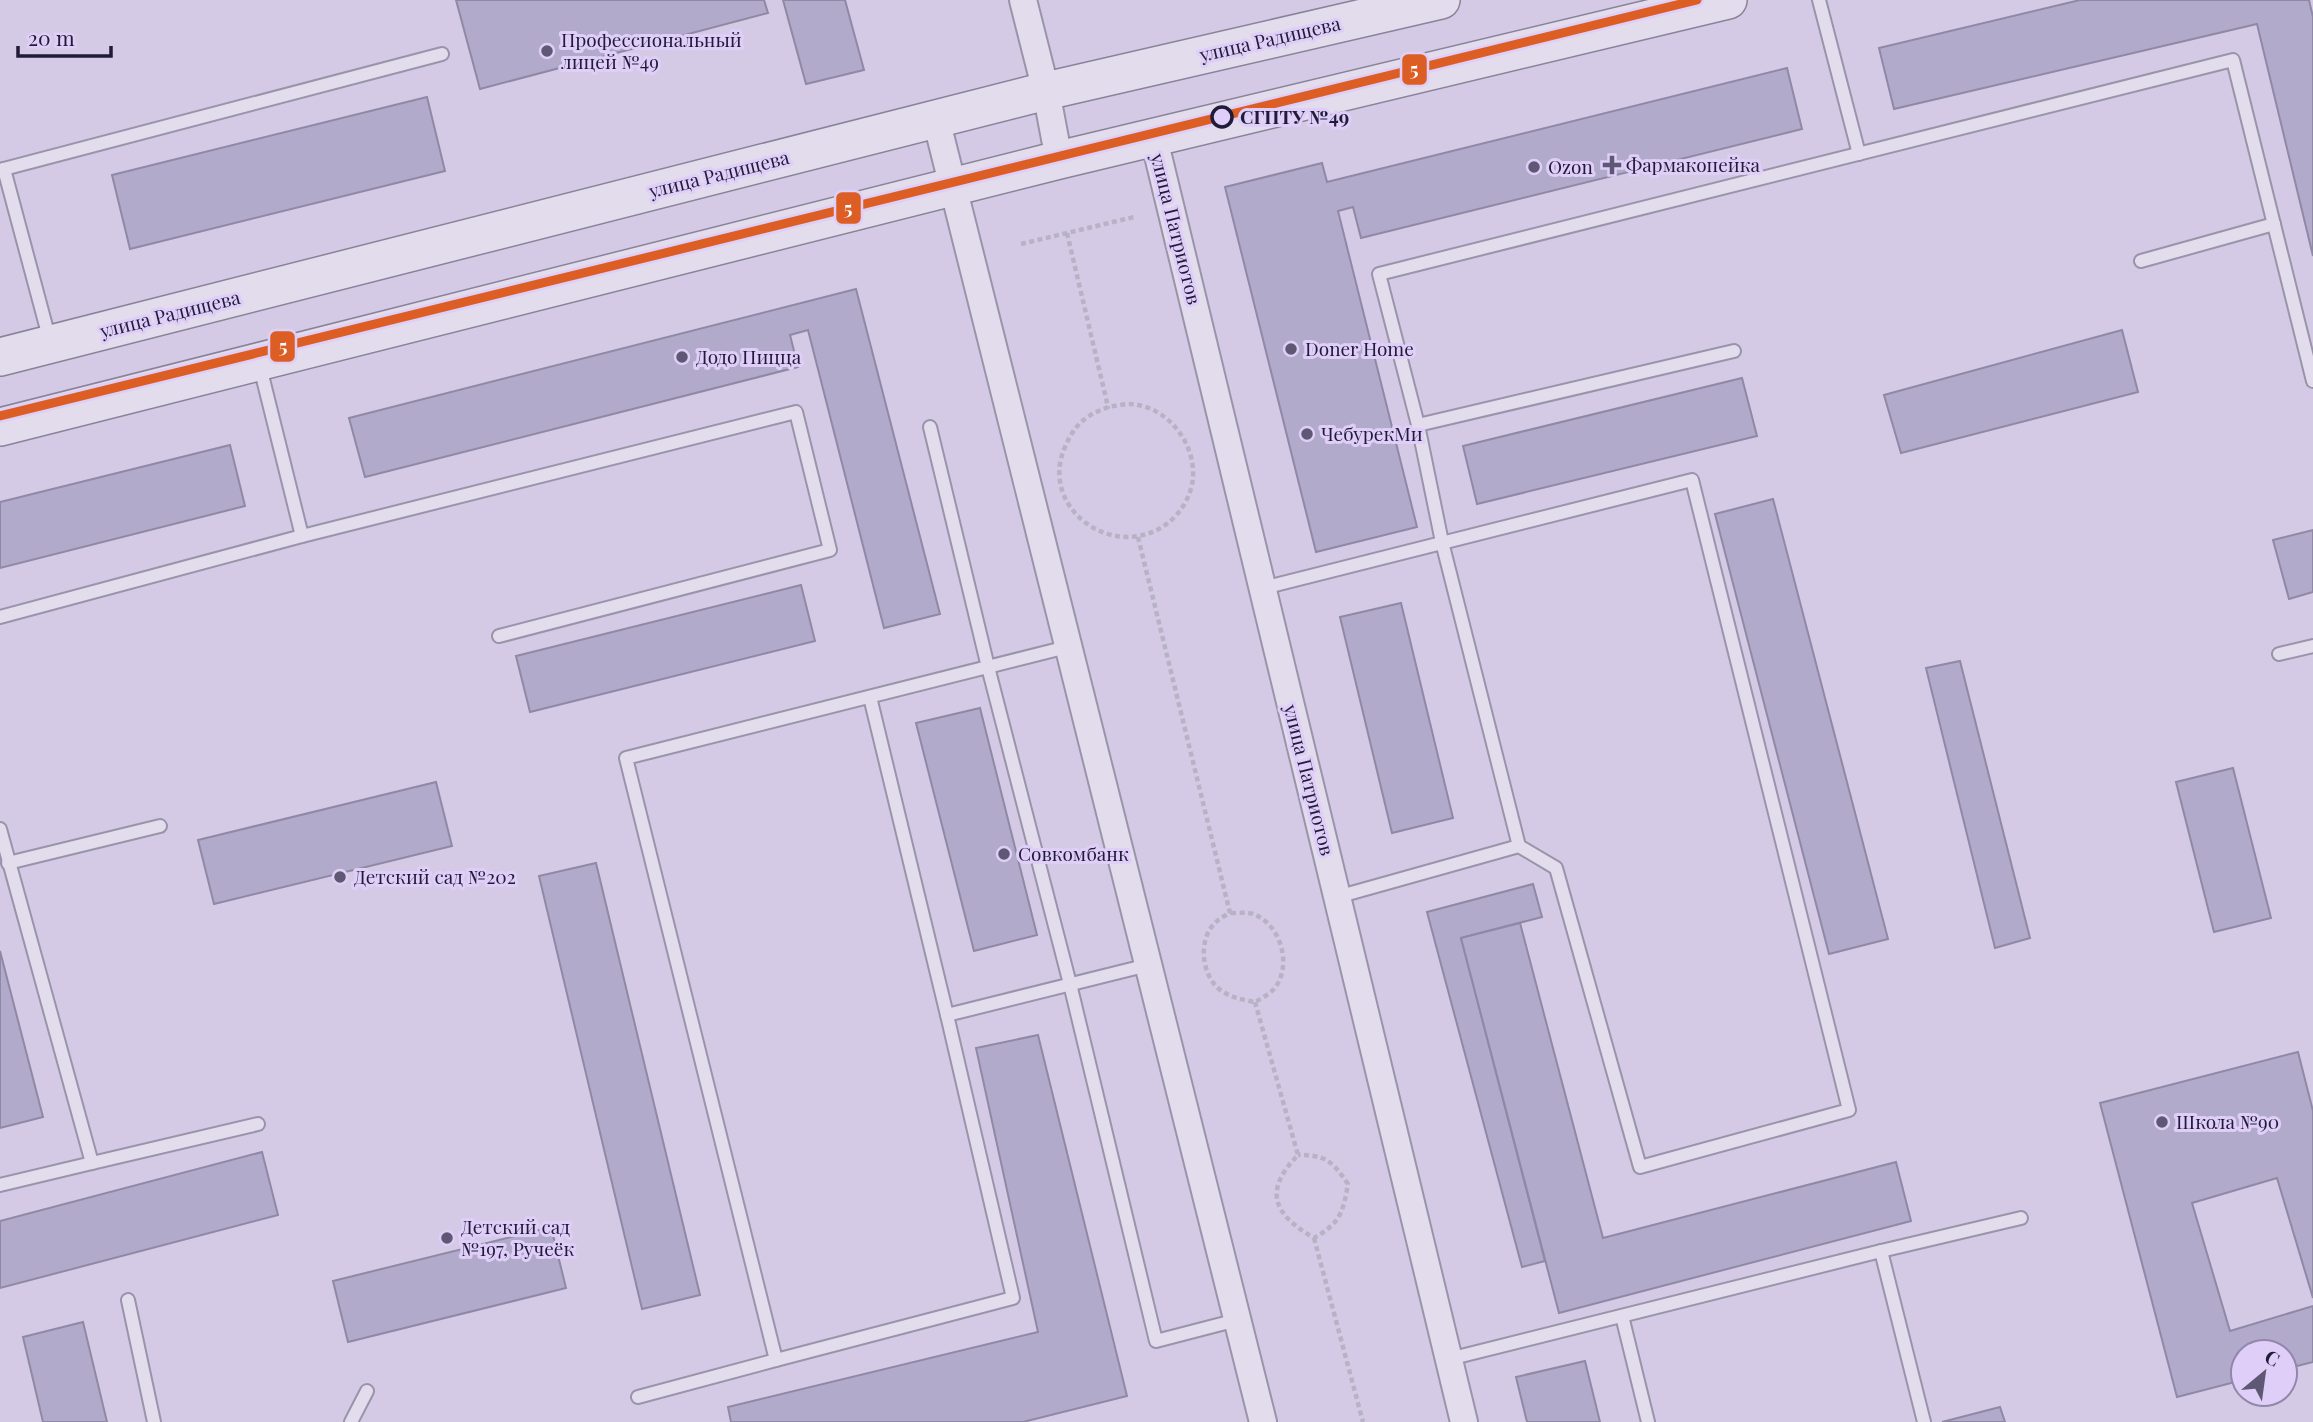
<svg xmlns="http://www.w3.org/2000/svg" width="2313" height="1422" font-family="'Playfair Display',serif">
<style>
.building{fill:#b1aaca;stroke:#8f89a5;stroke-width:2}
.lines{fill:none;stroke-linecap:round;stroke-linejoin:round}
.lane-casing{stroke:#9a94aa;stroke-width:16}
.street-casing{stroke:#9a94aa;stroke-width:30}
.secondary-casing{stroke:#898399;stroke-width:40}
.path{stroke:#b8b2c5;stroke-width:4.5;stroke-dasharray:5 3.5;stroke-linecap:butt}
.lane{stroke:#e2dcec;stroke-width:12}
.street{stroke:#e2dcec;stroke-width:26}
.secondary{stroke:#e2dcec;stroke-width:37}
.tram-1-casing{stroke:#decef8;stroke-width:14}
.tram-1{stroke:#dd5e24;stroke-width:9}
.poi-dot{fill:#5f5875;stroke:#decef8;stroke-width:2.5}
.stop-dot{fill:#decef8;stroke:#201b39;stroke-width:3.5}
.labels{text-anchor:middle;stroke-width:6;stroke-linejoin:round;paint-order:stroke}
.street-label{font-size:19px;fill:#201b39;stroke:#decef8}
.poi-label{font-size:19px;fill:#201b39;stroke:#decef8;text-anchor:start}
.stop-label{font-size:19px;font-weight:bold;fill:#201b39;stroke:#decef8;text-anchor:start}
.line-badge{stroke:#decef8;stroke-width:2.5}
.badge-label{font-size:19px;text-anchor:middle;font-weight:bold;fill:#fff}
</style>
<rect width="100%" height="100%" fill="#d4cae5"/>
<g class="building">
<polygon points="456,0 764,0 768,13 480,89"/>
<polygon points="783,0 845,0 864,70 806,84"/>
<polygon points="2080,0 2309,0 2313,17 2313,256 2257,24 1894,109 1879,48"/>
<polygon points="1787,68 1802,129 1361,238 1353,207 1338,211 1417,527 1316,552 1225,187 1322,163 1327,182"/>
<polygon points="427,97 445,171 130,249 112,175"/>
<polygon points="856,289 940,614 884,628 808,330 790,335 798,367 365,477 349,418"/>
<polygon points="2122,330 2138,392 1901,453 1884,395"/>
<polygon points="1742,378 1757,436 1477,504 1463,446"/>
<polygon points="230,445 245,506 0,568 0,502"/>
<polygon points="1773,499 1888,939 1829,954 1715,514"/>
<polygon points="2313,530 2313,592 2289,599 2273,540"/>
<polygon points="801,585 815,641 530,712 516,656"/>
<polygon points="1401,603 1453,818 1392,833 1340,617"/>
<polygon points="1960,661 2030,938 1995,948 1926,668"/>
<polygon points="980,708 1037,935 974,951 916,723"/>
<polygon points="2233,768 2271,918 2214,932 2176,782"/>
<polygon points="436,782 452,846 214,904 198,840"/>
<polygon points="596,863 700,1295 642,1309 539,876"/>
<polygon points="1533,884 1542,917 1461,938 1545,1261 1522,1267 1427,912"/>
<polygon points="1520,923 1603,1238 1896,1162 1911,1221 1559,1313 1461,938"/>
<polygon points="0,951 43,1117 0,1128"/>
<polygon points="1038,1035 1127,1396 1023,1422 731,1422 728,1407 1038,1332 976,1048"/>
<polygon points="2298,1052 2313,1111 2313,1298 2277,1178 2192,1203 2230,1331 2313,1306 2313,1362 2285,1369 2285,1352 2243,1352 2243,1380 2177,1397 2100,1103"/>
<polygon points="262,1152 278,1215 0,1288 0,1221"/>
<polygon points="551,1227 566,1288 348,1342 333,1281"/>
<polygon points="83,1322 107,1422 43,1422 23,1337"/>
<polygon points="1585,1361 1600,1422 1527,1422 1516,1377"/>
<polygon points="2000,1407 2005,1422 1942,1422"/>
</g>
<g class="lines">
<defs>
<g id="lane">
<polyline points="1819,0 1859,154"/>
<polyline points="4,169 50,341"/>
<polyline points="0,170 442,54"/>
<polyline points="2141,261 2274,224"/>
<polyline points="259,363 302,536"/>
<polyline points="1418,425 1734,351"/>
<polyline points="930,427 988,667 1070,984 1156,1341 1237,1320"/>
<polyline points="1263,588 1692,480 1849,1110 1640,1167 1556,868 1519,846 1442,542 1418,425 1379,274 2233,60 2313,381"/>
<polyline points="0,617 302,536 796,412 830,550 499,636"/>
<polyline points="1067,647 626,758 776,1360 1013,1298 947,1015 1148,965"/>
<polyline points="2279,654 2313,646"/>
<polyline points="870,697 947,1015"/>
<polyline points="0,829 92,1163 0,1185"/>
<polyline points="8,863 160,826"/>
<polyline points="1337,897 1519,846"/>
<polyline points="92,1163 258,1124"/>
<polyline points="1881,1251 2021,1218"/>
<polyline points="128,1300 154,1422"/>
<polyline points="1622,1316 1648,1422"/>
<polyline points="1449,1359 1881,1251 1924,1422"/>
<polyline points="638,1397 776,1360"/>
<polyline points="351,1422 367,1391"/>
</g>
<g id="street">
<polyline points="1023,0 1046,91 1059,160"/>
<polyline points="936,119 1263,1422"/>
<polyline points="1154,139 1464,1422"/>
</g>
<g id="secondary">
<polyline points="0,357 1046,91 1441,0"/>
<polyline points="0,427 1059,160 1728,0"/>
</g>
</defs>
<use href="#lane" class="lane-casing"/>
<use href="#street" class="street-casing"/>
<use href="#secondary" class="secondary-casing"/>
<g class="path">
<path d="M1067 233 1108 407C1102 410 1095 412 1089 416 1078 423 1071 433 1066 445 1036 507 1114 564 1168 523 1181 513 1192 495 1193 477 1195 442 1167 406 1130 404 1123 404 1115 406 1108 407"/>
<polyline points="1021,244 1134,217"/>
<path d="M1138 537 1230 913C1226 915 1220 918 1216 922 1198 938 1201 973 1218 988 1228 997 1243 1000 1255 1002 1261 999 1269 994 1274 989 1293 966 1281 924 1253 914 1246 912 1237 913 1230 913"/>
<path d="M1255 1002 1298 1155C1263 1191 1273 1214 1314 1238 1340 1223 1343 1213 1348 1184 1332 1161 1326 1155 1298 1155"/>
<polyline points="1314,1238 1363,1422"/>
</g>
<use href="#lane" class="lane"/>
<use href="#street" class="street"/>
<use href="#secondary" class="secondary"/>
<defs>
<polyline id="tram-1" points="0,416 1697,0"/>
</defs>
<use href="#tram-1" class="tram-1-casing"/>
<use href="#tram-1" class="tram-1"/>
</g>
<g class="poi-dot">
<circle cx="547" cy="51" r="7"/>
<path d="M1608.5 154.5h7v7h7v7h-7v7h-7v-7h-7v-7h7z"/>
<circle cx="1534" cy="167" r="7"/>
<circle cx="1291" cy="349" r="7"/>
<circle cx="682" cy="357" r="7"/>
<circle cx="1307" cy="434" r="7"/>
<circle cx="1004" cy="854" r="7"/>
<circle cx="340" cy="877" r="7"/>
<circle cx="2162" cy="1122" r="7"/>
<circle cx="447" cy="1238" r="7"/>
</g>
<circle class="stop-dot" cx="1222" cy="117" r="10"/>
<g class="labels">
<g class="street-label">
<text transform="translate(1270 39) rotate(-13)" y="7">улица Радищева</text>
<text transform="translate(719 174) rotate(-14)" y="7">улица Радищева</text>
<text transform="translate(1176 229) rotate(76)" y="7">улица Патриотов</text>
<text transform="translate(170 314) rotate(-14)" y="7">улица Радищева</text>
<text transform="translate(1309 780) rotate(76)" y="7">улица Патриотов</text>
</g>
<g class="poi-label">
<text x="561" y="47">Профессиональный<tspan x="561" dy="22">лицей №49</tspan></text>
<text x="1626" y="172">Фармакопейка</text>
<text x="1548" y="174">Ozon</text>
<text x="1305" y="356">Doner Home</text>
<text x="696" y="364">Додо Пицца</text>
<text x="1321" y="441">ЧебурекМи</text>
<text x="1018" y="861">Совкомбанк</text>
<text x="354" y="884">Детский сад №202</text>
<text x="2176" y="1129">Школа №90</text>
<text x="461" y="1234">Детский сад<tspan x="461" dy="22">№197, Ручеёк</tspan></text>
</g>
<g class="stop-label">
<text x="1240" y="124">СГПТУ №49</text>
</g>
</g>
<g class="line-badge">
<rect x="1401" y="53" width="27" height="33" rx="7" fill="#dd5e24"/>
<rect x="835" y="191" width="27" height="34" rx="7" fill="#dd5e24"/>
<rect x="269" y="330" width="27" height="33" rx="7" fill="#dd5e24"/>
</g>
<g class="badge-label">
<text x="1414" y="76">5</text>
<text x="848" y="215">5</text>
<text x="283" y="353">5</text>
</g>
<g transform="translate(2264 1373) rotate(29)"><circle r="33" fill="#decef8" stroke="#9286ac" stroke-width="2"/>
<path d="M0-5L12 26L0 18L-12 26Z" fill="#5f5875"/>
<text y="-10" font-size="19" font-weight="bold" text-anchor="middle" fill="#201b39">С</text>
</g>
<path d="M18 46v10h93v-10" fill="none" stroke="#201b39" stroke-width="3.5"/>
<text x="28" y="46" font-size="21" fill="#201b39" stroke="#decef8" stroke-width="5" paint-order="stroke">20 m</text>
</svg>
